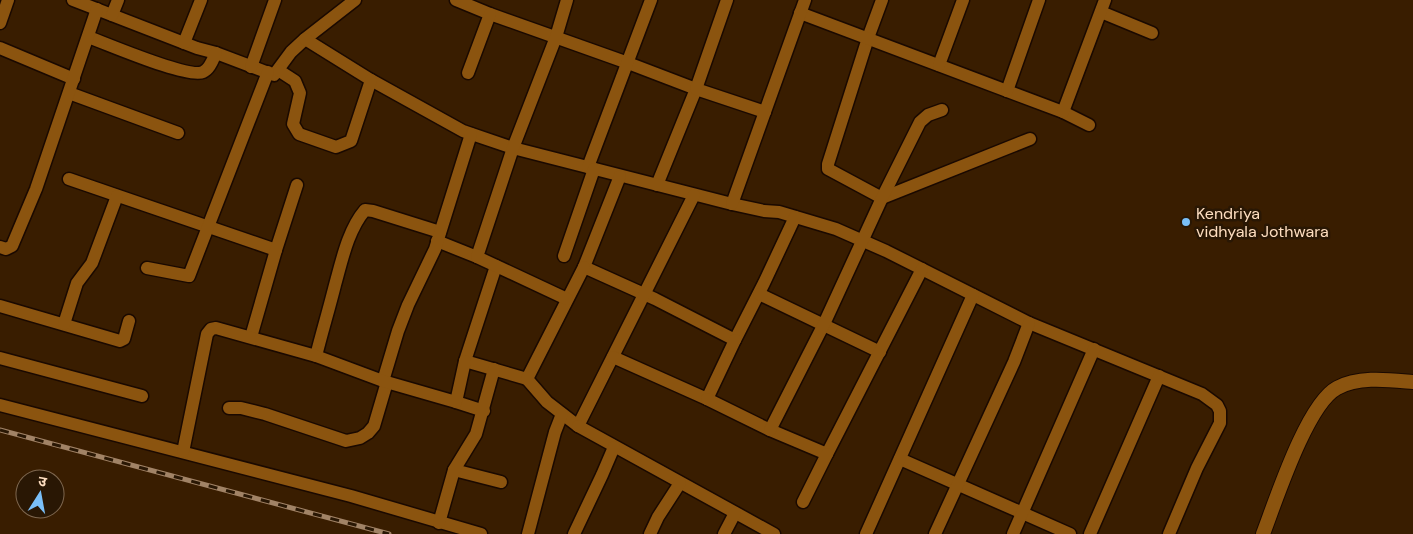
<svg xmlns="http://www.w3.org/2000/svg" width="1413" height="534" font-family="'DM Sans','Noto Sans Devanagari',sans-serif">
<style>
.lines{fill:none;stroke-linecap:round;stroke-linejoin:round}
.minor-casing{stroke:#1a0900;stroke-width:15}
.tertiary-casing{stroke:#1a0900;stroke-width:16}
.minor{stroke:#8b540f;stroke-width:12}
.tertiary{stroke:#8b540f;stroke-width:14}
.rail-casing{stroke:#a18366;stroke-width:5}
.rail{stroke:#291704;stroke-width:3;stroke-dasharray:9;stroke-linecap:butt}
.poi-dot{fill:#7abff8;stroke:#291704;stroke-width:2}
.labels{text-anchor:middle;stroke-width:5;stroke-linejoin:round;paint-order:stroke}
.poi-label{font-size:16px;fill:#fedec0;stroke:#291704;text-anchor:start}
</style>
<rect width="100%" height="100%" fill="#391d00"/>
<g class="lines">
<defs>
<g id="minor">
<polyline points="73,0 197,48 216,53 274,75 291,52 305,39 355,0"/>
<polyline points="456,0 490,14 628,63 696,89 657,185"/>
<polyline points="727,0 696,89 765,112"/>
<polyline points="882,0 868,38 828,164 828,169 882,198 1030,139"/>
<polyline points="1101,12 1152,33"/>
<polyline points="800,13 1063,112 1089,125"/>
<polyline points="112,15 118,0"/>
<polyline points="0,23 8,0"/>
<path d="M88 37C108 44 188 79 203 72 210 69 213 59 216 53"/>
<polyline points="305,39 371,80 463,131 513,148 732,204 764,211 779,212 836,229 886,251 1029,323 1202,394 1217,405 1220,411 1220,423 1197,468 1169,534"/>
<polyline points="184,43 201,0"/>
<polyline points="0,48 74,79"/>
<polyline points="939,65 963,0"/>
<polyline points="251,67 275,0"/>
<polyline points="278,70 295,81 300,93 293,124 299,134 336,147 351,141 371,80"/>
<polyline points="468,73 490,14"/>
<polyline points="1007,91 1039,0"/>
<polyline points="69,93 178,133"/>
<polyline points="1063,112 1105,0"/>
<polyline points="588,167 651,0"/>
<polyline points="620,176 584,267 655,299 735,340 764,283 795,217"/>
<polyline points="69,179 276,250"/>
<polyline points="732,204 805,0"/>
<polyline points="437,241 477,257"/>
<polyline points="0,247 6,249 12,246 36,189 97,9"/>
<polyline points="564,256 594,169"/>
<polyline points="496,266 465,361 527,379"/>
<polyline points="584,267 527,379 547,402 578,426 694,195"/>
<polyline points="147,268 189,276 268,72"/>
<polyline points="759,294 880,352"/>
<polyline points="567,299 477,257 513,148 556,37 567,0"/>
<polyline points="0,306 120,341 124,339 129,321"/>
<polyline points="64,324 77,283 92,263 117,196"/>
<polyline points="251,337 276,250 297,185"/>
<path d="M316 356C322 332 329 309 335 285 342 260 348 230 365 210L373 211 440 232"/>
<polyline points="613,357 707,399 735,340"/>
<polyline points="0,358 142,396"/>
<polyline points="383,381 398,331 408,305 435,249 471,134"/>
<polyline points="707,399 770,430 827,454 922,269"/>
<polyline points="456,402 484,411"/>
<polyline points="0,405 351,496 481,534"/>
<polyline points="229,408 241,408 265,414 346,441 360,438 368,433 374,426 387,382"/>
<polyline points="578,426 774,534"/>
<polyline points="770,430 824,324 882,198 920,122 928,115 942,110"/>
<polyline points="183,452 207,334 211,329 216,328 316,356 383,381 456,402 465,361"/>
<polyline points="900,459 1070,534"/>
<polyline points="454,470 501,482"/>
<polyline points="803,502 827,454"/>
<polyline points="439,523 454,470 476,434 494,369"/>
<polyline points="528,534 555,432 562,414"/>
<polyline points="574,534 602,475 614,447"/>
<polyline points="650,534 658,517 680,483"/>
<polyline points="724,534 735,513"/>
<polyline points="866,534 973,295"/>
<polyline points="935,534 1014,362 1029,323"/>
<polyline points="1013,534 1094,349"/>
<polyline points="1090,534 1159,376"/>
</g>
<path id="tertiary" d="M1263 534C1276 500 1307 404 1337 388 1359 376 1389 380 1413 382"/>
</defs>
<use href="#minor" class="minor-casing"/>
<use href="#tertiary" class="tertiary-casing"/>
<use href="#minor" class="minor"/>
<use href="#tertiary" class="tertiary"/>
<defs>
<polyline id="rail" points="0,430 389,534"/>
</defs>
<use href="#rail" class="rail-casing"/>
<use href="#rail" class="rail"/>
</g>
<circle class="poi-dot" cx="1186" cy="222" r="5"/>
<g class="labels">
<g class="poi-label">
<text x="1196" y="219">Kendriya<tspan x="1196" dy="18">vidhyala Jothwara</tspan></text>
</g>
</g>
<g transform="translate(40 494) rotate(11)"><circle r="24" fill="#291704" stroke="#7e674f"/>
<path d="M0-4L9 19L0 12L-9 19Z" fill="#7abff8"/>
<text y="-8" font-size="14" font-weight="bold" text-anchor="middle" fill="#fedec0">उ</text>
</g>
</svg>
